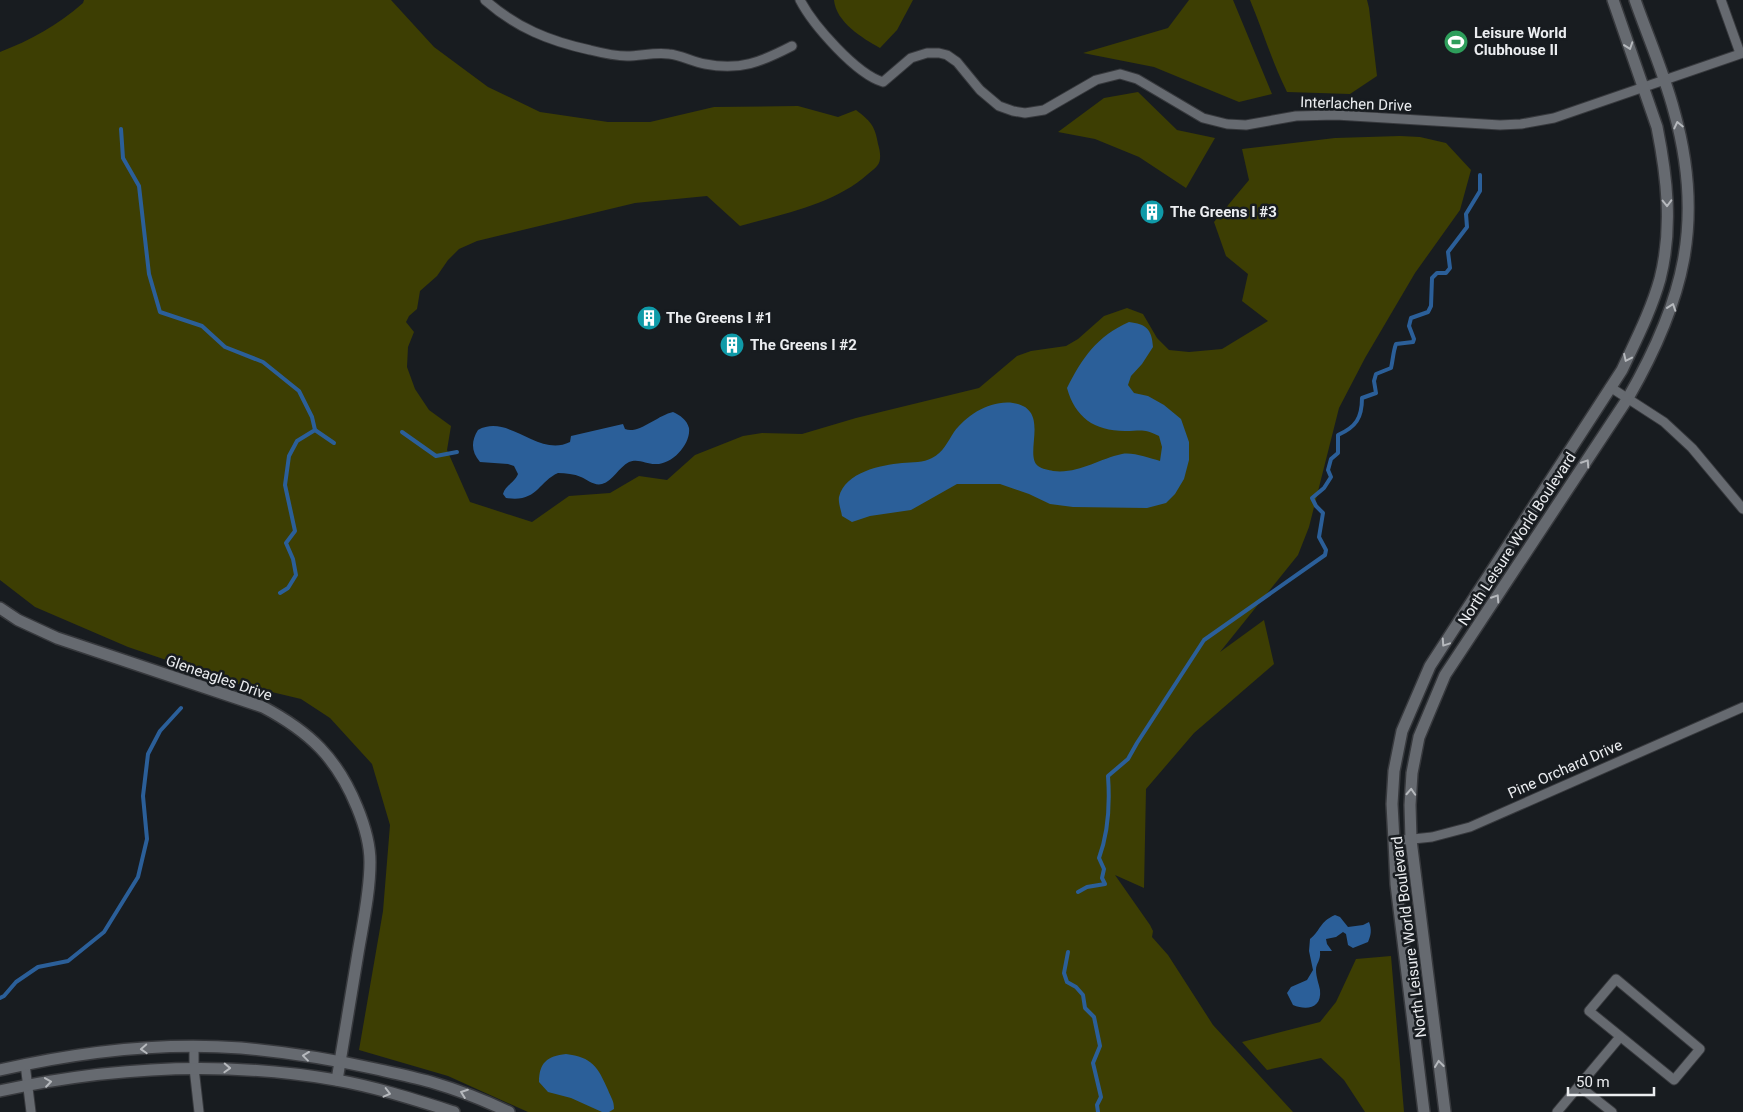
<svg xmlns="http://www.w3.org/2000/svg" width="1743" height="1112" font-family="Roboto,sans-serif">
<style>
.green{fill:#3d3e03}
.water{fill:#2b5f99}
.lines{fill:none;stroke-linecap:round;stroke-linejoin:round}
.stream{stroke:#2b5f99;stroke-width:4}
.minor-casing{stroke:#37393d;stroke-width:11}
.tertiary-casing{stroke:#37393d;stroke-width:14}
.minor{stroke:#666a70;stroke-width:9}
.tertiary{stroke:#666a70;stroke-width:11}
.oneway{stroke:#b6b9bd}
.labels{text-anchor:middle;stroke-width:5;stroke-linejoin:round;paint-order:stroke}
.poi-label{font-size:15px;font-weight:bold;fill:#ebedf0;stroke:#181c20;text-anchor:start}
.street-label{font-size:15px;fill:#ebedf0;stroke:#181c20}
</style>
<rect width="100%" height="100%" fill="#181c20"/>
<g class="green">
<path d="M84 0H391L434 47 488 87 540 112 608 122H650L714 107 798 106 838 117 856 110C870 121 875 125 878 144 880 150 882 161 877 166 875 169 871 171 868 174 835 204 783 214 740 226L707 196 635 203 477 241 459 249 448 260 437 276 420 291 417 309 409 316 406 322 414 332 408 347 407 367 415 389 429 410 451 426 447 450 470 502 532 522 569 496 610 493 639 476 667 480 695 455 743 436 762 433 802 434 856 418 979 388 1017 356 1031 351 1066 346 1078 339 1104 316 1127 308 1143 314 1157 338 1169 350 1189 352 1222 349 1268 321 1242 301 1248 274 1226 256 1214 222 1249 180 1242 149 1335 138 1400 136 1420 137 1446 143 1471 170 1460 210 1415 273 1365 358 1339 408 1309 527 1298 555 1220 652 1264 620 1274 664 1194 733 1146 789 1144 888 1115 875 1150 925 1153 931 1152 937 1168 955 1213 1025 1293 1112H528L448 1076 359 1050 383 911 390 825 372 764 330 718 301 699 234 683 128 647 35 607 0 580V52C31 40 58 25 83 3Z"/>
<path d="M834 0H913L897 30 880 48C862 38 836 22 834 0Z"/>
<polygon points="1189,0 1233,0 1272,94 1239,102 1154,67 1083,53 1168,28"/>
<path d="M1250 0H1367L1369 8 1377 76 1350 94 1287 92C1272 62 1263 31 1250 0Z"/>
<polygon points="1138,92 1177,130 1215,138 1186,188 1139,157 1095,139 1058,132 1104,98"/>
<polygon points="1391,956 1404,1112 1365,1112 1344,1080 1321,1058 1267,1070 1242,1042 1320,1022 1336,1002 1356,959"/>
</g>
<g class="water">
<path d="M1129 322C1146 324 1152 329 1153 347L1142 364 1131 376 1128 385 1134 393 1148 396 1164 405 1181 419 1189 442V460L1184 479 1175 494 1166 503 1147 508 1073 507 1050 504 1029 494 1000 484H957L911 510 870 516 852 522 842 516C841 510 838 502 839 497 845 472 881 465 902 463 913 462 923 463 932 458 943 453 948 441 954 432 967 415 990 400 1013 403 1052 409 1023 454 1038 466 1042 469 1049 470 1053 471 1079 474 1098 459 1122 454 1133 452 1149 458 1160 461L1162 447 1159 436C1143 428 1141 431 1125 431 1094 431 1075 417 1067 388 1082 358 1097 336 1129 322Z"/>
<path d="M673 412C680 415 687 420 689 428 691 444 672 465 655 464 646 464 638 458 629 462 619 467 613 481 602 484 594 486 588 480 581 477 574 474 566 473 558 473 538 482 537 503 506 498L503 494C505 486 515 482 518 474L514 466 508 464 480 462C471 452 471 441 478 430 509 413 538 458 570 442L571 436 623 424 625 429C638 435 658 415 673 412Z"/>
<path d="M1335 915 1340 917 1348 927 1363 925 1369 922C1372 930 1371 935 1368 942L1353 948 1348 945 1346 934 1343 932 1336 937 1326 939 1327 944 1332 951H1320C1321 961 1316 963 1316 970 1316 977 1319 984 1320 990 1322 1008 1307 1011 1293 1005L1287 993 1291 987 1307 980 1313 970 1309 951 1310 939C1322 929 1319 922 1335 915Z"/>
<path d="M566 1054C592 1057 598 1067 608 1090 611 1098 614 1100 614 1109L609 1112H602L571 1098 548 1092 539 1082C539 1063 547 1056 566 1054Z"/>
</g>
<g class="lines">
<g class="stream">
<polyline points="121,129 123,158 139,186 149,274 160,312 202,326 225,347 263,362 299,391 312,417 315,430 297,441 289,456 285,485 295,531 286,543 293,559 296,575 288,588 280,593"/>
<polyline points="315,430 334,443"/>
<polyline points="402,432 436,456 457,452"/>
<path d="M1078 892 1087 887 1105 884 1102 878 1104 869 1099 858C1109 831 1110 804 1108 776L1128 759 1137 743 1204 640 1325 555 1326 550 1319 537 1323 513 1316 506 1312 498 1324 488 1331 477 1328 470 1331 459 1338 453V435C1356 427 1362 418 1362 398L1376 393 1374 381 1376 374 1391 368C1393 360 1393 352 1396 344L1413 342 1414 339 1409 326 1411 318 1428 312 1431 306 1432 278 1437 273H1446L1450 268 1448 252 1467 227 1466 214 1480 191V175"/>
<polyline points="1068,952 1064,973 1067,982 1076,987 1083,995 1085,1008 1094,1017 1100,1046 1093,1063 1101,1097 1097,1105 1098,1112"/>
<polyline points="0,998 4,996 16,982 38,967 68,961 104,932 138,877 147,839 143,796 148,754 160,731 181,708"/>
</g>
<defs>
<g id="minor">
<path d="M485 0C517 28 549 41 590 50 602 53 614 56 627 56 641 56 654 52 669 54 681 55 693 62 705 64 740 71 761 62 792 46"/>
<path d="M800 0C813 25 856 74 883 82L911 58 927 53H939L947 55 957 62 980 90 999 106 1013 111 1025 113 1044 110 1096 80 1120 74 1137 79 1203 118 1227 124 1246 125 1296 116 1336 115 1500 125 1521 124 1554 118 1743 53"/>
<polyline points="1721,0 1740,53"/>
<polyline points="1610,387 1664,422 1692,448 1743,509"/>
<polyline points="1394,841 1432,837 1470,827 1743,707"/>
<polygon points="1616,979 1700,1049 1674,1080 1589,1011"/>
<polyline points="194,1047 194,1068 199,1112"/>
<polyline points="25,1064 31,1112"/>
<polyline points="1579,1086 1612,1112"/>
<polyline points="1557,1112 1620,1037"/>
</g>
<g id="tertiary">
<path d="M0 608 18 620 57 638 263 707C310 732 337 758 357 807 364 824 370 843 370 862 370 892 363 923 358 953 351 995 344 1038 337 1080"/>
<path d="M0 1070C78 1052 161 1042 241 1048 286 1052 331 1059 376 1069 394 1073 413 1077 431 1082 458 1090 484 1100 509 1112"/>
<path d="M0 1091C110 1067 225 1061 336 1080 376 1087 416 1100 454 1112"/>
<path d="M1424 1112 1396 884 1394 841 1392 804 1394 771 1402 731 1430 666 1622 370C1636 340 1651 311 1660 279 1673 228 1667 177 1657 127L1613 0"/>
<path d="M1445 1112 1411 840 1410 805 1412 773 1419 737 1445 675 1628 398C1684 301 1705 221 1674 111 1664 73 1648 37 1635 0"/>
</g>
</defs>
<use href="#minor" class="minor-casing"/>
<use href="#tertiary" class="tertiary-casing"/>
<use href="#minor" class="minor"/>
<use href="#tertiary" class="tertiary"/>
</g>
<defs><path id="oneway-chevron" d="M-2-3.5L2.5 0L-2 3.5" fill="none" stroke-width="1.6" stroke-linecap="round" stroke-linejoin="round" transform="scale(1.25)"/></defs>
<g class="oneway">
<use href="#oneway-chevron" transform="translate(1629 46) rotate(71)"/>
<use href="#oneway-chevron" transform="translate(1678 125) rotate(-103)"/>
<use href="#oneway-chevron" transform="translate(1667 203) rotate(89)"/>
<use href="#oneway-chevron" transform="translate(1672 307) rotate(-71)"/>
<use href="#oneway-chevron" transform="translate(1627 358) rotate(115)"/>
<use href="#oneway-chevron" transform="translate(1586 463) rotate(-57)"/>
<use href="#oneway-chevron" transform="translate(1496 598) rotate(-57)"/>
<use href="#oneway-chevron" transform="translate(1445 643) rotate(124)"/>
<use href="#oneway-chevron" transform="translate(1411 792) rotate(-87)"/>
<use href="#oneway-chevron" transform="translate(144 1049) rotate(177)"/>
<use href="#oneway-chevron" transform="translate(306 1056) rotate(-173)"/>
<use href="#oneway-chevron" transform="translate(1439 1064) rotate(-97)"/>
<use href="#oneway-chevron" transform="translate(227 1068) rotate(2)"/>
<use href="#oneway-chevron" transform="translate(48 1082) rotate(-8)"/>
<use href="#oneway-chevron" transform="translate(387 1093) rotate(14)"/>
<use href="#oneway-chevron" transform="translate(464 1093) rotate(-160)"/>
</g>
<defs>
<symbol id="stadium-disc" viewBox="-11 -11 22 22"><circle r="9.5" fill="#2e9e5b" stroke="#181c20"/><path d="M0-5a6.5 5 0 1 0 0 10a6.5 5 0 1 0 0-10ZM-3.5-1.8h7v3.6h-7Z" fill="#fff"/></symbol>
<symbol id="building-disc" viewBox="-11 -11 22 22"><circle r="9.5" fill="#0f9aa8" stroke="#181c20"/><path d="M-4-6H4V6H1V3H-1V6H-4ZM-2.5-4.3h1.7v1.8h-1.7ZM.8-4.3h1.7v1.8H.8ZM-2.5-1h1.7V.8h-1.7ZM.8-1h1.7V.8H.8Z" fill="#fff"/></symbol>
</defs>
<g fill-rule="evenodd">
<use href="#stadium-disc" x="1442" y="28" width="28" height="28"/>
<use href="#building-disc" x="1138" y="198" width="28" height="28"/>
<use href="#building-disc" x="635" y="304" width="28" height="28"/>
<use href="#building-disc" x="718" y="331" width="28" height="28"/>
</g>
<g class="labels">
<g class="poi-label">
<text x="1474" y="38">Leisure World<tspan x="1474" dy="17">Clubhouse II</tspan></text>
<text x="1170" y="217">The Greens I #3</text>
<text x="666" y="323">The Greens I #1</text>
<text x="750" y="350">The Greens I #2</text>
</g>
<g class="street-label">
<text transform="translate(1356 104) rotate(2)" y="5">Interlachen Drive</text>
<text transform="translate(1517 539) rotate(-57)" y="5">North Leisure World Boulevard</text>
<text transform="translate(219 678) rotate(19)" y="5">Gleneagles Drive</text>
<text transform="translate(1565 769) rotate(-24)" y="5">Pine Orchard Drive</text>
<text transform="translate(1409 937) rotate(-97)" y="5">North Leisure World Boulevard</text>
</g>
</g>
<path d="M1568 1087v8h86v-8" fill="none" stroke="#ebedf0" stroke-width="2.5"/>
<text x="1576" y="1087" font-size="15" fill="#ebedf0" stroke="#181c20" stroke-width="4" paint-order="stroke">50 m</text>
</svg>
